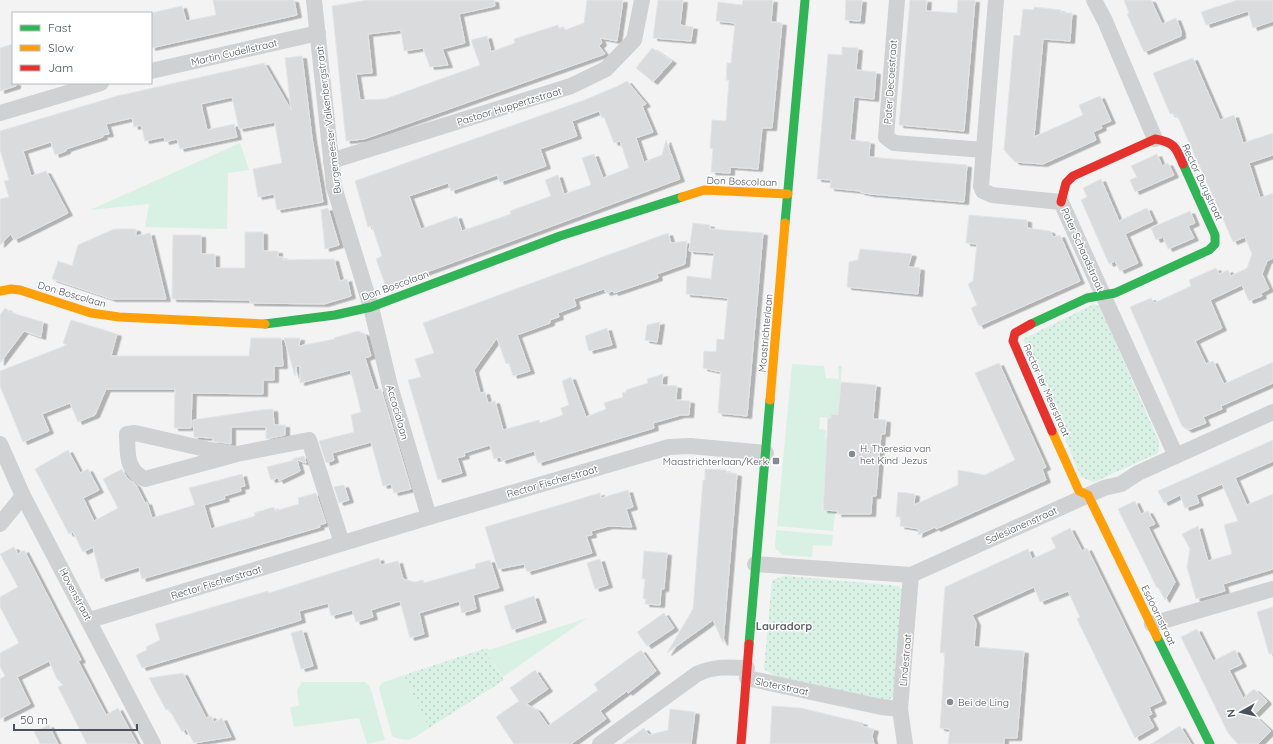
<svg xmlns="http://www.w3.org/2000/svg" width="1273" height="744" font-family="Quicksand,sans-serif">
<style>
.grass{fill:#d9f0e5}
.park{fill:url(#park-dots)}
.building{fill:#dadbdd;stroke:#e4e5e6;fill-rule:evenodd;filter:url(#shadow)}
.lines{fill:none;stroke-linecap:round;stroke-linejoin:round}
.street{stroke:#cfd1d3;stroke-width:16}
.fast{stroke:#30b455;stroke-width:9}
.slow{stroke:#ff9f0a;stroke-width:9}
.jam{stroke:#e5322d;stroke-width:9}
.poi-dot{fill:#858a92;stroke:#fff;stroke-width:1.5}
.labels{text-anchor:middle;stroke-width:3;stroke-linejoin:round;paint-order:stroke}
.street-label{font-size:10px;fill:#4a525e;stroke:#fff}
.poi-label{font-size:10px;fill:#4a525e;stroke:#fff;text-anchor:start}
.neighbourhood-label{font-size:11px;font-weight:bold;fill:#5e6166;stroke:#fff}
</style>
<defs>
<pattern id="park-dots" width="8" height="8" patternUnits="userSpaceOnUse"><rect width="8" height="8" fill="#d9f0e5"/><path d="M2 2h.1M6 6h.1" fill="none" stroke="#bcd0c7" stroke-width="1.8" stroke-linecap="round"/></pattern>
<filter id="shadow"><feDropShadow dx="4.5" dy="2.5" stdDeviation="0" flood-color="#0004"/></filter>
</defs>
<rect width="100%" height="100%" fill="#f3f3f3"/>
<g class="grass">
<polygon points="240,143 249,170 228,173 227,229 145,227 149,204 90,210"/>
<polygon points="792,364 824,366 826,378 839,379 838,366 842,366 838,415 831,414 830,418 820,417 819,429 826,430 825,439 828,440 822,510 837,511 835,513 833,531 777,526"/>
<polygon points="776,530 833,535 832,546 813,545 812,557 783,555 775,548"/>
<polygon points="587,618 503,677 484,649 487,648 489,650"/>
<path d="M404 675 429 728C414 738 409 744 392 736L379 688 382 683Z"/>
<polygon points="302,682 365,682 370,687 385,740 367,744 359,718 294,727 290,707 299,706 297,690"/>
</g>
<g class="park">
<polygon points="1094,304 1100,307 1159,442 1158,453 1094,482 1081,477 1023,339"/>
<path d="M785 576 891 585C896 586 900 586 903 591L895 694 888 701 777 677 764 669 772 580Z"/>
<polygon points="484,649 504,680 429,728 404,675"/>
</g>
<g class="building">
<polygon points="213,0 294,0 297,15 151,48 151,13 182,6 186,21 216,15"/>
<polygon points="368,0 494,0 495,6 459,14 465,43 442,49 448,65 430,67 423,48 404,51 401,30 368,34 372,73 356,74 360,100 385,99 480,65 471,40 487,36 491,52 515,43 514,39 558,25 559,29 564,27 565,30 584,23 587,0 623,0 617,41 600,38 602,43 599,46 605,54 364,139 346,141 332,6"/>
<polygon points="658,0 683,0 680,25 693,27 691,41 653,38"/>
<polygon points="743,0 773,0 771,22 782,23 772,128 762,128 758,169 730,167 730,173 711,172 713,149 710,148 712,120 726,121 729,80 726,80 727,63 731,63 735,23 716,21 718,2 742,5"/>
<polygon points="846,0 862,0 860,21 845,20"/>
<polygon points="910,0 927,0 926,11 957,13 958,0 975,0 964,131 899,125"/>
<polygon points="1124,0 1151,0 1162,24 1176,18 1181,31 1181,36 1144,52 1127,14 1129,13"/>
<polygon points="1238,0 1273,0 1273,21 1253,28 1248,11 1206,25 1201,12"/>
<polygon points="1034,7 1061,10 1061,13 1072,13 1070,41 1043,39 1034,137 1083,115 1079,105 1100,96 1111,121 1101,125 1102,128 1093,132 1096,140 1043,164 1015,162 1004,150 1014,35 1020,36 1023,9 1034,10"/>
<polygon points="13,44 13,83 16,83 16,86 0,91 0,48"/>
<polygon points="842,47 858,48 856,70 876,72 874,99 854,97 850,140 870,142 869,157 967,165 964,202 870,194 860,192 860,191 830,188 831,180 817,179 828,54 842,55"/>
<polygon points="652,48 672,61 653,82 636,68"/>
<polygon points="302,56 312,138 323,202 277,210 274,194 258,197 253,169 282,163 275,125 275,122 239,129 232,97 201,104 207,130 234,124 237,137 180,149 177,139 165,142 164,137 145,141 141,125 134,127 132,118 106,124 109,134 102,135 103,137 66,149 66,151 55,155 51,142 23,151 31,176 46,171 68,213 14,240 11,234 0,245 0,199 9,197 4,181 9,180 0,150 0,131 117,96 264,63 291,110 285,58"/>
<polygon points="1193,58 1220,120 1234,115 1243,143 1273,133 1273,155 1249,163 1260,198 1273,193 1273,258 1267,261 1262,274 1269,289 1261,293 1262,296 1249,301 1242,285 1210,300 1222,328 1195,341 1206,364 1213,361 1224,384 1273,362 1273,383 1221,406 1222,409 1203,417 1206,423 1188,430 1182,426 1130,307 1151,298 1154,303 1191,286 1189,280 1216,268 1219,274 1228,270 1231,276 1247,268 1252,254 1245,237 1233,242 1177,115 1174,116 1173,113 1170,114 1153,73"/>
<path d="M627 81 646 104 642 106 653 132 636 138 644 162 662 155 666 140 680 179 386 287 376 259 382 256 372 226 368 227 355 181 582 101 618 86ZM599 111 602 118 604 117 614 143 620 141 629 168 603 178 594 154 582 158 591 185 564 194 558 175 545 180 551 196 510 211 511 214 462 231 457 216 421 229 409 196 448 183 451 191 497 175 500 182 546 166 540 149 577 136 572 121Z"/>
<polygon points="1157,154 1162,166 1168,163 1174,175 1135,192 1130,180 1137,177 1131,166"/>
<polygon points="1101,179 1119,221 1147,208 1153,221 1125,234 1138,263 1120,271 1115,261 1109,264 1081,200 1087,197 1083,188"/>
<polygon points="328,208 339,245 325,249 321,210"/>
<polygon points="1190,211 1195,223 1188,226 1194,238 1168,249 1163,237 1156,240 1151,228"/>
<polygon points="969,215 1027,220 1027,228 1050,231 1053,237 1060,235 1080,281 979,326 971,308 977,305 968,284 973,281 977,244 966,243"/>
<polygon points="693,223 710,225 710,229 763,233 747,416 718,413 721,372 703,368 704,351 716,352 717,339 724,340 728,298 686,294 687,276 711,279 714,253 689,251"/>
<polygon points="114,229 136,229 136,236 150,233 166,299 112,299 52,279 58,261 72,266 78,245"/>
<polygon points="245,232 263,232 263,251 278,251 278,257 283,257 283,260 334,259 340,281 347,279 351,296 324,304 250,303 250,300 172,299 173,235 201,235 201,254 215,254 215,268 245,268"/>
<polygon points="668,233 671,243 687,241 685,264 657,274 658,278 614,293 613,291 606,293 604,289 574,299 576,306 558,313 559,317 550,320 550,323 517,335 530,371 513,376 509,363 506,364 497,338 474,370 480,393 485,392 488,403 495,401 503,430 539,420 540,423 563,415 561,408 569,405 562,381 571,377 586,417 606,409 604,403 623,397 622,393 626,392 626,390 648,383 647,379 663,374 662,385 677,386 676,400 690,401 689,415 681,415 653,423 654,428 538,463 534,451 502,461 500,457 494,459 490,445 464,453 465,456 457,458 462,473 438,480 408,380 421,377 415,359 434,353 423,323"/>
<polygon points="860,249 912,254 908,267 920,268 918,294 847,287 849,262 858,260"/>
<polygon points="5,308 12,313 43,322 41,337 24,331 0,363 0,315"/>
<polygon points="71,320 117,334 111,356 249,356 251,338 281,338 283,366 274,366 274,380 263,380 263,394 192,393 191,428 174,428 175,389 106,389 95,415 78,422 70,403 42,414 49,431 23,442 0,386 0,371 67,345 63,343"/>
<polygon points="660,322 657,342 645,340 647,325"/>
<polygon points="607,328 612,345 589,351 585,336"/>
<polygon points="358,331 365,334 371,356 365,358 375,390 381,389 411,489 394,493 391,484 383,486 371,442 332,453 334,460 326,463 319,441 354,432 351,415 361,412 353,379 350,370 300,383 300,366 296,366 295,376 284,338 300,338 299,346 335,339 334,338"/>
<polygon points="999,363 1046,467 1042,469 1046,480 943,526 936,529 935,527 918,535 919,529 900,526 901,517 896,517 898,492 915,494 914,505 958,485 958,470 985,475 1015,460 975,373"/>
<polygon points="841,382 876,385 873,419 886,420 885,434 881,434 876,496 872,496 871,514 837,514 838,511 823,510 828,418 831,418 831,414 838,415"/>
<polygon points="273,409 274,425 285,425 285,435 266,439 266,427 231,427 231,444 213,441 213,438 194,437 193,420 260,410"/>
<polygon points="1273,440 1273,461 1235,478 1247,505 1273,494 1273,569 1223,584 1225,591 1196,599 1187,567 1190,549 1182,534 1198,526 1208,561 1232,554 1224,525 1238,521 1222,484 1196,495 1199,503 1185,508 1180,495 1164,503 1158,491"/>
<polygon points="68,450 80,473 88,469 99,490 83,498 94,521 118,508 103,479 122,469 127,478 136,485 145,503 147,502 152,518 195,505 189,488 242,474 245,486 240,487 241,491 224,496 225,499 204,505 211,529 255,516 254,513 274,507 275,511 299,504 298,498 316,493 326,523 319,525 320,527 142,579 139,567 101,579 93,547 83,552 73,532 69,534 35,469"/>
<polygon points="304,456 306,463 297,460 300,471 279,481 278,478 271,480 267,467 295,460 292,459"/>
<polygon points="705,469 726,470 726,472 737,474 723,643 713,620 667,653 693,609 703,480 705,480"/>
<polygon points="344,485 349,500 339,503 334,487"/>
<polygon points="628,490 633,507 626,509 632,527 609,526 591,531 592,535 586,536 592,553 527,572 524,564 498,569 485,527 600,493 601,498"/>
<polygon points="1135,501 1141,514 1148,511 1155,524 1148,527 1175,582 1165,600 1158,587 1157,588 1118,509"/>
<polygon points="1070,528 1082,551 1087,548 1162,701 1149,707 1152,714 1148,716 1154,727 1135,738 1077,619 1080,617 1068,591 1040,602 1034,587 972,615 976,623 974,647 1024,651 1017,738 1004,738 1004,744 948,744 950,729 940,728 945,653 940,653 945,587 1028,549 1032,559 1056,548 1051,538"/>
<polygon points="14,547 18,554 24,550 81,660 78,661 106,715 118,708 137,744 87,744 58,687 63,685 57,679 49,661 17,677 30,704 0,719 0,679 5,676 0,666 0,653 19,643 0,607 0,597 18,587 0,554"/>
<polygon points="644,551 667,553 664,589 661,589 660,605 645,604 646,599 643,599 645,579 642,579"/>
<polygon points="379,558 381,565 398,561 403,579 415,582 423,580 424,583 476,568 475,564 490,560 499,588 473,595 476,609 462,613 459,601 419,613 424,634 410,638 400,601 371,610 373,617 356,622 352,610 331,616 328,603 299,611 301,620 142,668 136,655 147,650 146,647 160,640 155,624 268,591 269,593"/>
<polygon points="600,559 608,585 595,589 587,563"/>
<polygon points="534,596 542,620 512,630 504,606"/>
<polygon points="1273,607 1273,653 1269,654 1257,612"/>
<polygon points="664,613 674,628 647,646 637,632"/>
<polygon points="1197,629 1213,661 1235,650 1242,664 1229,670 1243,698 1254,689 1266,700 1267,702 1254,715 1271,731 1258,744 1238,744 1228,733 1181,637"/>
<polygon points="302,630 313,666 301,669 291,633"/>
<polygon points="641,650 656,671 628,693 627,691 600,711 606,719 571,744 514,744 496,717 519,701 510,688 535,670 548,689 526,704 537,710 548,726 598,690 594,684"/>
<polygon points="183,673 206,718 211,716 214,722 222,718 231,737 194,743 186,729 182,732 169,709 166,710 149,678"/>
<polygon points="772,706 801,708 863,723 862,726 874,729 872,736 874,744 770,744"/>
<polygon points="670,709 695,712 691,744 622,744 644,728 649,735 668,730"/>
<polygon points="49,725 53,734 58,744 40,744 38,739 34,732"/>
<polygon points="1180,726 1191,744 1151,744"/>
</g>
<g class="lines">
<g class="street">
<polyline points="314,0 334,187 371,307 390,386 429,517"/>
<polyline points="897,0 886,137 894,143 984,150"/>
<polyline points="996,0 981,186 983,191 992,195 1061,202 1176,456"/>
<polyline points="1094,0 1105,21 1155,139"/>
<polyline points="151,71 318,33"/>
<polyline points="0,113 101,83"/>
<polyline points="331,161 571,86 606,69 634,40 642,0"/>
<polyline points="0,444 23,496 153,744"/>
<path d="M237 454 145 479C125 470 128 453 127 434L135 433 210 450 237 454 309 440 342 543"/>
<polyline points="0,524 23,496"/>
<polyline points="755,564 911,575 1104,488 1121,484 1138,473 1273,412"/>
<polyline points="90,620 429,517 669,447 690,446 766,453"/>
<polyline points="1152,624 1273,589"/>
<polyline points="747,678 881,707 900,709"/>
<path d="M600 744 697 674C713 666 730 667 747 668"/>
<polyline points="905,744 900,709 911,575"/>
</g>
<g class="fast">
<polyline points="785,223 805,0"/>
<polyline points="265,324 335,315 371,307 560,236 682,197"/>
<polyline points="1031,324 1087,298 1115,293 1209,250 1215,244 1215,235 1183,164"/>
<polyline points="1157,637 1210,744"/>
<polyline points="749,644 770,400"/>
</g>
<g class="slow">
<polyline points="682,197 704,190 788,194"/>
<polyline points="0,291 11,289 20,290 91,313 119,317 265,324"/>
<polyline points="770,400 785,223"/>
<polyline points="1052,431 1079,491 1088,495 1157,637"/>
</g>
<g class="jam">
<path d="M1061 202 1066 183 1073 176 1155 139C1174 142 1176 147 1183 164"/>
<polyline points="1031,324 1015,333 1013,341 1052,431"/>
<polyline points="741,744 749,644"/>
</g>
</g>
<g class="poi-dot">
<circle cx="852" cy="454" r="4"/>
<rect x="772" y="457" width="8" height="8" rx="2"/>
<circle cx="950" cy="702" r="4"/>
</g>
<g class="labels">
<g class="street-label">
<text transform="translate(234 52) rotate(-13)" y="4">Martin Cudellstraat</text>
<text transform="translate(890 82) rotate(-86)" y="4">Pater Decaestraat</text>
<text transform="translate(509 106) rotate(-17)" y="4">Pastoor Huppertzstraat</text>
<text transform="translate(328 120) rotate(-97)" y="4">Burgemeester Valkenbergstraat</text>
<text transform="translate(742 181) rotate(2)" y="4">Don Boscolaan</text>
<text transform="translate(1203 182) rotate(65)" y="4">Rector Durystraat</text>
<text transform="translate(1083 249) rotate(66)" y="4">Pater Schaadstraat</text>
<text transform="translate(395 285) rotate(-20)" y="4">Don Boscolaan</text>
<text transform="translate(72 294) rotate(16)" y="4">Don Boscolaan</text>
<text transform="translate(765 333) rotate(-85)" y="4">Maastrichterlaan</text>
<text transform="translate(1047 390) rotate(66)" y="4">Rector ter Meerstraat</text>
<text transform="translate(398 412) rotate(74)" y="4">Accacialaan</text>
<text transform="translate(552 481) rotate(-16)" y="4">Rector Fischerstraat</text>
<text transform="translate(1021 525) rotate(-24)" y="4">Salesianenstraat</text>
<text transform="translate(216 582) rotate(-17)" y="4">Rector Fischerstraat</text>
<text transform="translate(76 594) rotate(62)" y="4">Hovenstraat</text>
<text transform="translate(1159 615) rotate(64)" y="4">Esdoornstraat</text>
<text transform="translate(905 660) rotate(-85)" y="4">Lindestraat</text>
<text transform="translate(782 686) rotate(12)" y="4">Sloterstraat</text>
</g>
<g class="poi-label">
<text x="860" y="452">H. Theresia van<tspan x="860" dy="12">het Kind Jezus</tspan></text>
<text x="768" y="465" text-anchor="end">Maastrichterlaan/Kerk</text>
<text x="958" y="706">Bei de Ling</text>
</g>
<g class="neighbourhood-label">
<text x="784" y="630">Lauradorp</text>
</g>
</g>
<rect x="12" y="12" width="140" height="72" fill="#ffffff" stroke="#b7babf"/>
<rect x="20" y="25" width="20" height="6" fill="#30b455" stroke="#b7babf"/>
<text x="48" y="32" font-size="12" fill="#4a525e">Fast</text>
<rect x="20" y="45" width="20" height="6" fill="#ff9f0a" stroke="#b7babf"/>
<text x="48" y="52" font-size="12" fill="#4a525e">Slow</text>
<rect x="20" y="65" width="20" height="6" fill="#e5322d" stroke="#b7babf"/>
<text x="48" y="72" font-size="12" fill="#4a525e">Jam</text>
<g transform="translate(1241 712) rotate(262)" stroke="#ffffff" stroke-width="3" paint-order="stroke">
<path d="M0-3L7 15L0 10L-7 15Z" fill="#4a525e"/>
<text y="-6" font-size="11" font-weight="bold" text-anchor="middle" fill="#4a525e">N</text>
</g>
<path d="M14 724v6h123v-6" fill="none" stroke="#4a525e" stroke-width="2"/>
<text x="20" y="724" font-size="12" fill="#4a525e" stroke="#ffffff" stroke-width="3" paint-order="stroke">50 m</text>
</svg>
